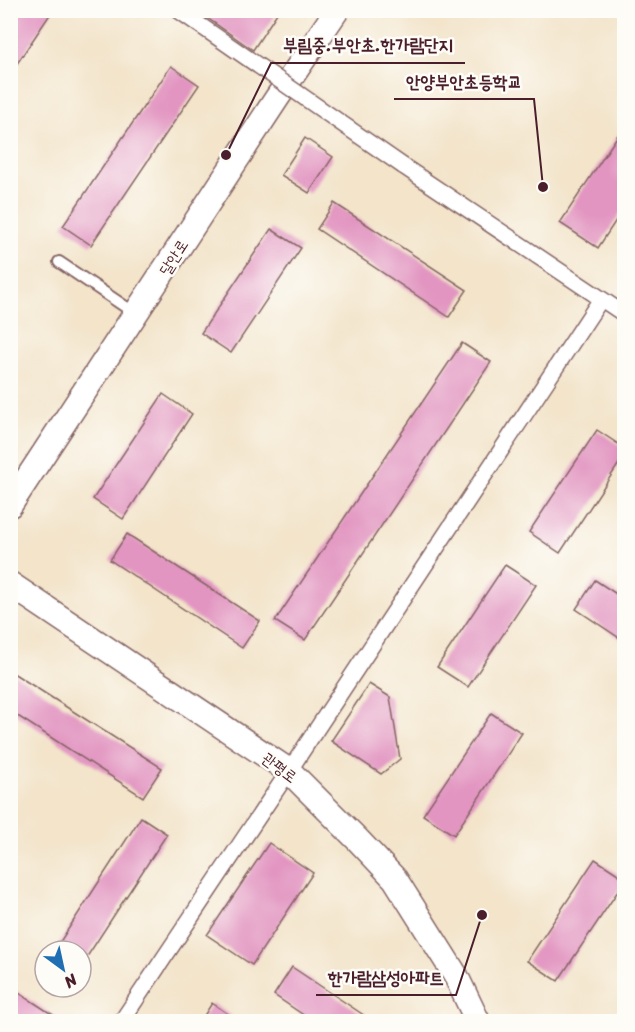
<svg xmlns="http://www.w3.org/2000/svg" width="635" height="1032" font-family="Sriracha,'Poor Story',sans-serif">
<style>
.building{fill:#e295c1}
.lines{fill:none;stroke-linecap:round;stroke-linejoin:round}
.service-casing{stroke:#856463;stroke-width:14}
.pedestrian-casing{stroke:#856463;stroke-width:18}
.tertiary-casing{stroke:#856463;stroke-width:27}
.service{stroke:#fff;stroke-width:10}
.pedestrian{stroke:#fff;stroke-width:15}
.tertiary{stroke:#fff;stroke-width:24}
.pedestrian-bridge-casing{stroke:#856463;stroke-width:18;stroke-linecap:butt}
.pedestrian-bridge{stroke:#fff;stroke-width:15}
.labels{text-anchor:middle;stroke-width:5;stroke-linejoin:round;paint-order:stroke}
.street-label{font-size:16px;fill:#4a1f2b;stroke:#fdfcf7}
.leader{fill:none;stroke:#4a1f2b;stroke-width:2}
.callout-dot{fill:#4a1f2b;stroke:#fdfcf7;stroke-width:2}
.callout-label{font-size:18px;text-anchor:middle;font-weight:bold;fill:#4a1f2b;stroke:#fdfcf7;stroke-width:5;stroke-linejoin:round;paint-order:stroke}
</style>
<rect width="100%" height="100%" fill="#fdfcf7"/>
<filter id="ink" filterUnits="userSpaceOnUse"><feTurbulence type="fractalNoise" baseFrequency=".0167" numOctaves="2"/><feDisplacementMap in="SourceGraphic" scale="12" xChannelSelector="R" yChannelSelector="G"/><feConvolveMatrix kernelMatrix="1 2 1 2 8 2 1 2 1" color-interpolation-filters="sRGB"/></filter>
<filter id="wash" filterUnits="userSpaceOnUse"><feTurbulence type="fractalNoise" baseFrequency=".008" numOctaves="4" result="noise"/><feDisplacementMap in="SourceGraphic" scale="24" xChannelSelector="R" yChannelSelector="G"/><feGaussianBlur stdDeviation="1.35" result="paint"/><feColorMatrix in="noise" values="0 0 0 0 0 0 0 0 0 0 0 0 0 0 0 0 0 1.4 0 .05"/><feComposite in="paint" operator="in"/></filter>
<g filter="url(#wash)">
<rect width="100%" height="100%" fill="#f3e4ca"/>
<g id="blocks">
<g class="building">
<polygon points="10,10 53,10 10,74"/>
<polygon points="196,10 279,10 253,50"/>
<polygon points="171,66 199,85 91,245 63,226"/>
<polygon points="624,126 624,208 598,248 560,223"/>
<polygon points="305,138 333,157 309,193 281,175"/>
<polygon points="334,203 467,290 449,317 317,229"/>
<polygon points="271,229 301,248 231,353 201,333"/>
<polygon points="462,343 491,362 305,640 275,621"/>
<polygon points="163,394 192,414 123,519 93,499"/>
<polygon points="597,430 624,448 624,456 560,553 529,532"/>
<polygon points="127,534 260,621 242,648 110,560"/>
<polygon points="505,565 536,585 468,687 437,667"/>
<polygon points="595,580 624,599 624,641 576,609"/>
<polygon points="10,671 162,768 143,797 10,711"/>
<polygon points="369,684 390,697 400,759 381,774 331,741"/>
<polygon points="491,713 522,733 454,835 423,815"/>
<polygon points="141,817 167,834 81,966 81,951 54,951"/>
<polygon points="269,843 313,873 252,965 207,935"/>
<polygon points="595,859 624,878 624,882 558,981 527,961"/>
<polygon points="292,967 374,1022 314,1022 274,995"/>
<polygon points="10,987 64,1022 10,1022"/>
<polygon points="212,1003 240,1022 200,1022"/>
</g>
</g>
</g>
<g filter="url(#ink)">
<use href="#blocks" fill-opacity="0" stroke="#856463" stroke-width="1.5"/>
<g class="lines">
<defs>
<polyline id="service" points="59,262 136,314"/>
<g id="pedestrian">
<polyline points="403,166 624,314"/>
<polyline points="121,1022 289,771 601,299"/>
</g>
<g id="tertiary">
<polyline points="10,505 277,98 337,10"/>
<polyline points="10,584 289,771 358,840 395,879 456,976 478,1022"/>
</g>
</defs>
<use href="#service" class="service-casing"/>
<use href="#pedestrian" class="pedestrian-casing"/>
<use href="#tertiary" class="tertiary-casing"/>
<use href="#service" class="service"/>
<use href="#pedestrian" class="pedestrian"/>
<use href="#tertiary" class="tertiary"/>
<defs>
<polyline id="pedestrian-bridge" points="178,10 403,166"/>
</defs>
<use href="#pedestrian-bridge" class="pedestrian-bridge-casing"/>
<use href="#pedestrian-bridge" class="pedestrian-bridge"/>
</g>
</g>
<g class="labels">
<g class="street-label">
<text transform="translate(173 257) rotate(-57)" y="6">달안로</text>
<text transform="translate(280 767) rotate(37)" y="6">관평로</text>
</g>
</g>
<path class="leader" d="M226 155L271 63H465M543 187L534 99H394M482 915L456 995H316"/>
<g class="callout-dot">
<circle cx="226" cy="155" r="6"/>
<circle cx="543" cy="187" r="6"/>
<circle cx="482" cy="915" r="6"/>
</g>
<g class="callout-label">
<text x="368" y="51">부림중.부안초.한가람단지</text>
<text x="464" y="88">안양부안초등학교</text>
<text x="386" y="984">한가람삼성아파트</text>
</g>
<rect width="635" height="1032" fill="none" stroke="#fdfcf7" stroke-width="36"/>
<g transform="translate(63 969) rotate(147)"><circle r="28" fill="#fdfcf7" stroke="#b5a4a5" stroke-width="1.5"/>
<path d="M0-4.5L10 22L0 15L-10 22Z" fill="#1f6fb2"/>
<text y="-9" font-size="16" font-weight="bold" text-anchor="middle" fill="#4a1f2b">N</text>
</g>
</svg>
